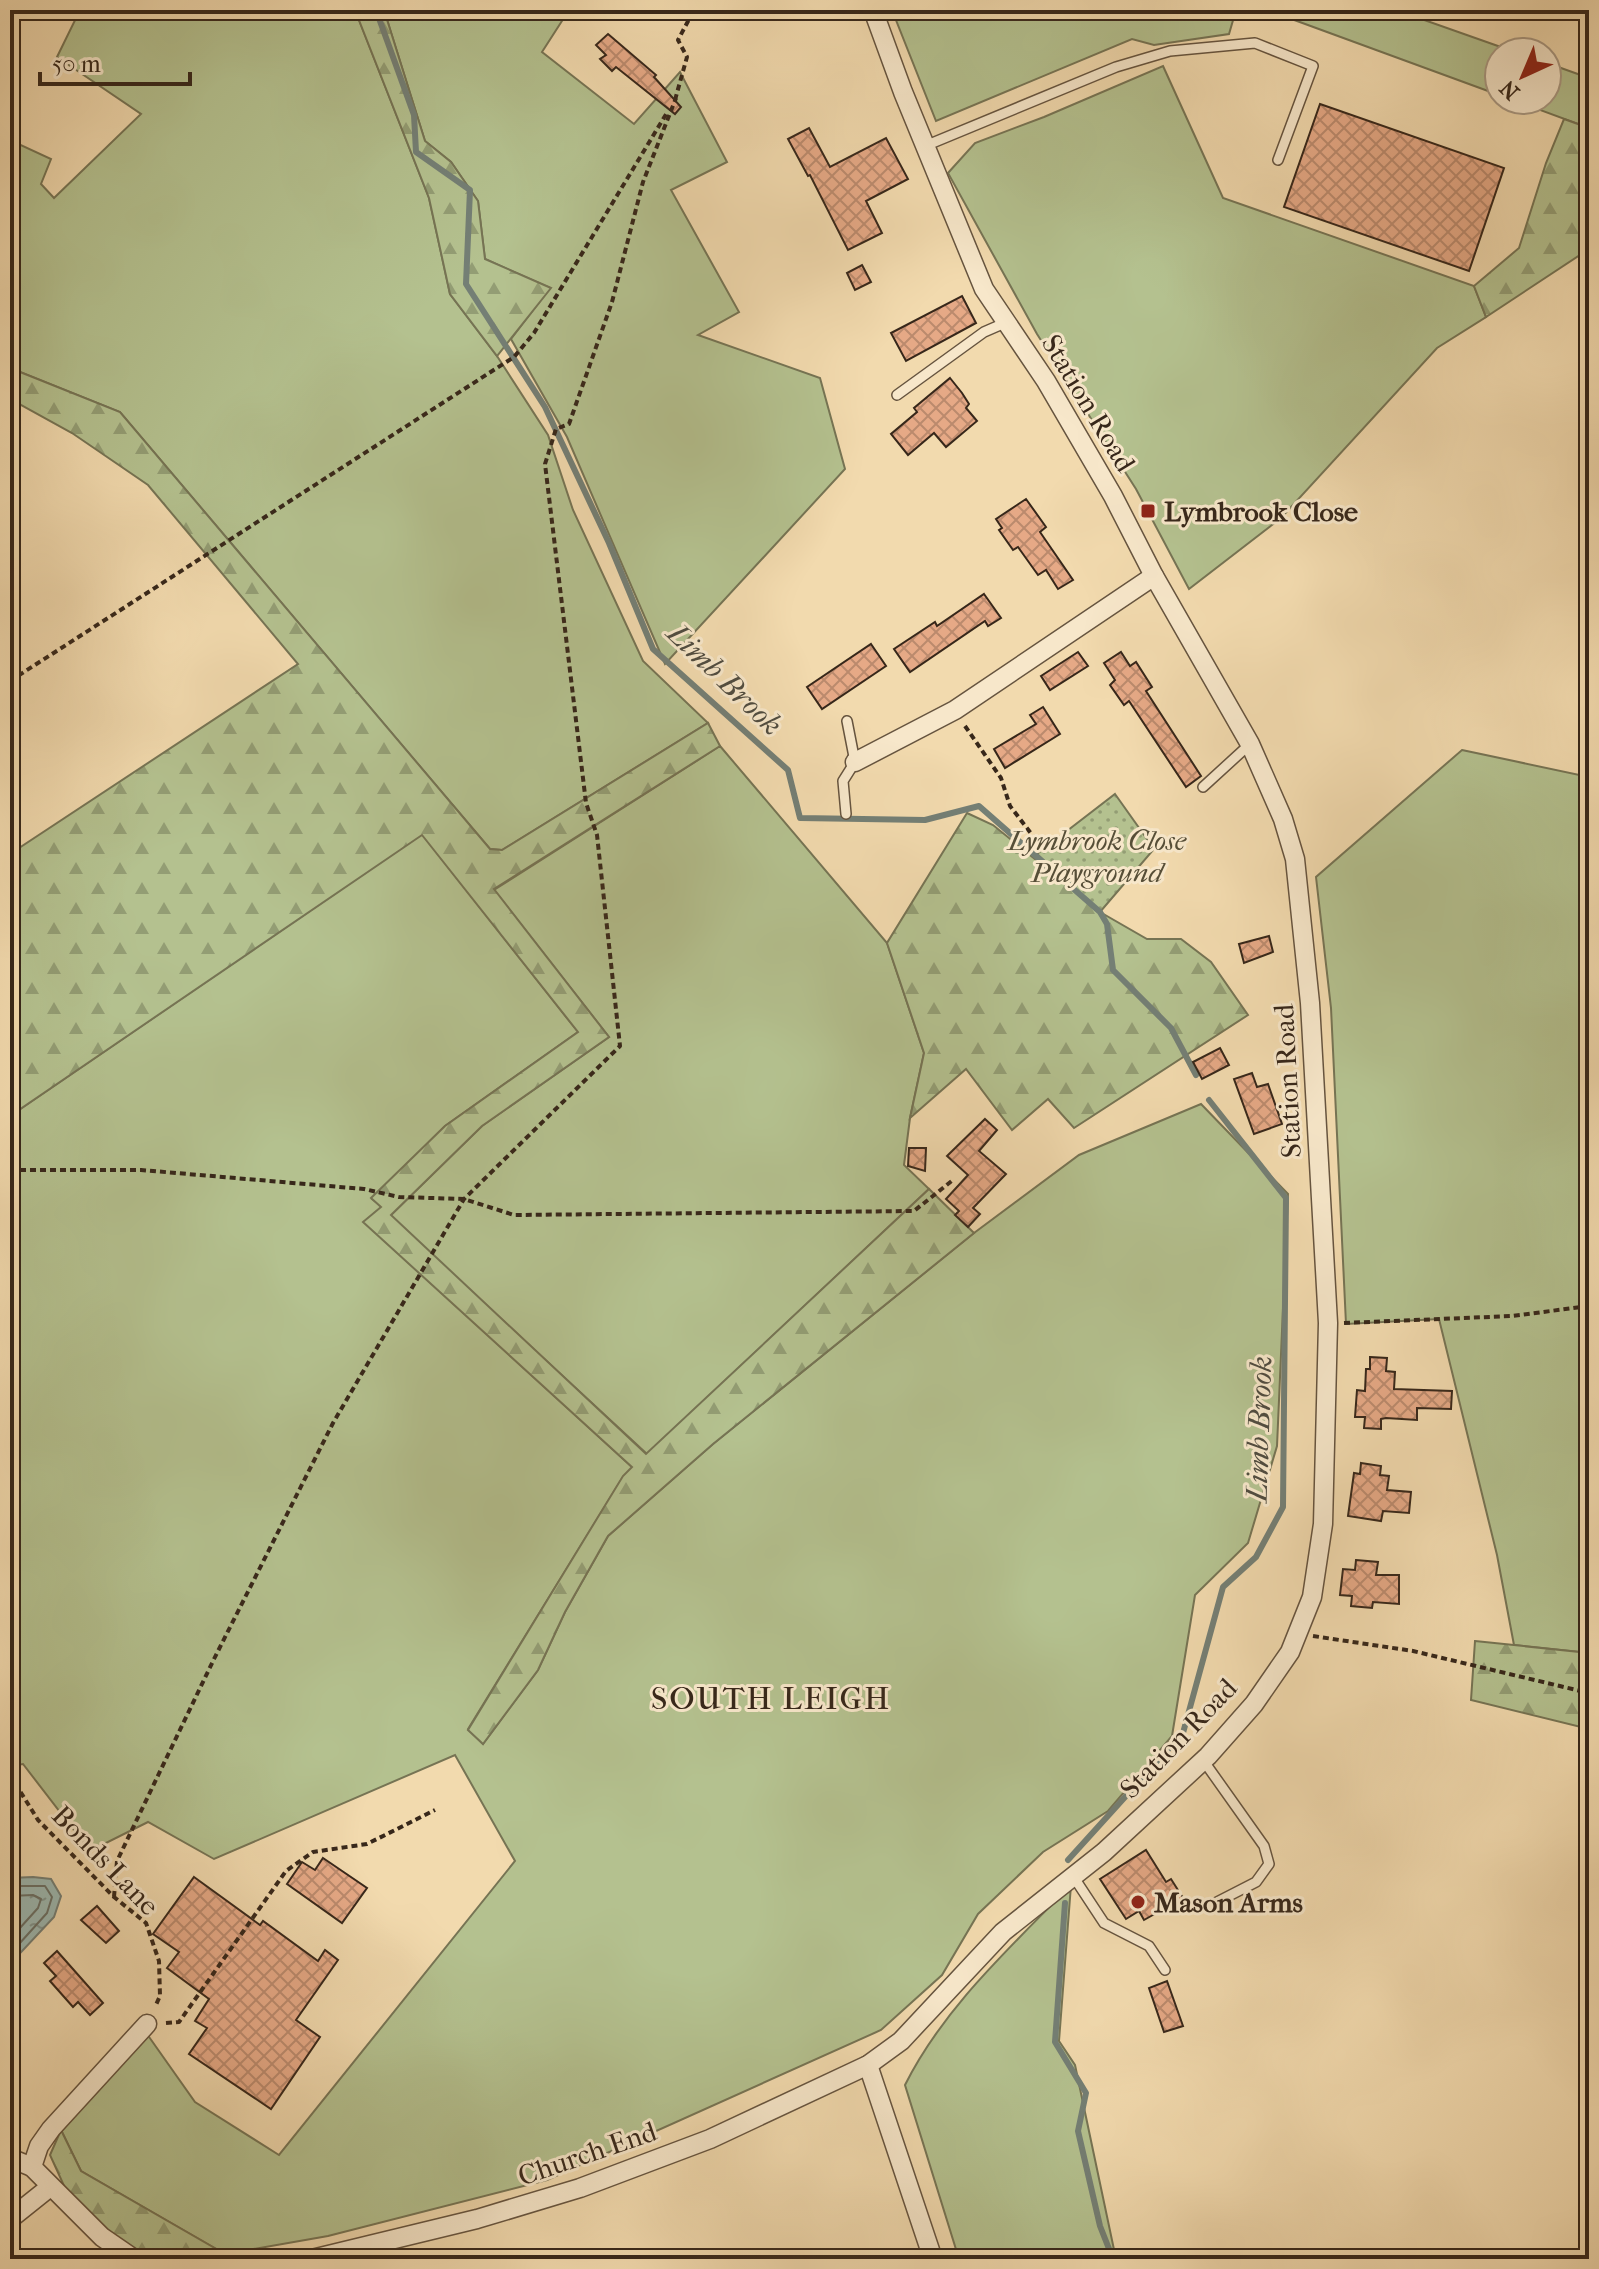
<svg xmlns="http://www.w3.org/2000/svg" width="1599" height="2269" font-family="'IM FELL French Canon',serif">
<style>
.green{fill:#b4c18f;stroke:#767454;stroke-width:2}
.forest{fill:url(#forest-firs);stroke:#767454;stroke-width:2}
.park{fill:url(#park-dots);stroke:#767454;stroke-width:2}
.water{fill:url(#water-ripples);stroke:#747f75;stroke-width:2}
.lines{fill:none;stroke-linecap:round;stroke-linejoin:round}
.shore{stroke:#6a7066;stroke-width:2}
.stream{stroke:#747f75;stroke-width:6}
.building{fill:url(#building-cross-hatch);stroke:#37271a;stroke-width:2}
.lane-casing{stroke:#66543f;stroke-width:12}
.street-casing{stroke:#66543f;stroke-width:21}
.path{stroke:#37271a;stroke-width:4;stroke-dasharray:6 4;stroke-linecap:butt}
.lane{stroke:#f7e7ca;stroke-width:9}
.street{stroke:#f7e7ca;stroke-width:18}
.poi-dot{fill:#8f2418;stroke:#f7e7ca;stroke-width:3}
.labels{text-anchor:middle;stroke-width:6;stroke-linejoin:round;paint-order:stroke}
.street-label{font-size:28px;fill:#37271a;stroke:#f7e7ca}
.poi-label{font-size:28px;font-weight:bold;fill:#37271a;stroke:#f7e7ca;text-anchor:start}
.park-label{font-size:28px;font-style:italic;fill:#564e37;stroke:#f7e7ca}
.water-label{font-size:30px;font-style:italic;fill:#504c40;stroke:#f7e7ca}
.quarter-label{font-size:32px;letter-spacing:2px;fill:#37271a;stroke:#f7e7ca}
</style>
<defs>
<pattern id="forest-firs" width="22" height="20" patternUnits="userSpaceOnUse" patternTransform="scale(2)"><rect width="22" height="20" fill="#b4c18f"/><path d="M5 1l3.5 6h-7zM16 11l3.5 6h-7z" fill="#939d74"/></pattern>
<pattern id="park-dots" width="8" height="8" patternUnits="userSpaceOnUse" patternTransform="scale(2)"><rect width="8" height="8" fill="#b4c18f"/><path d="M2 2h.1M6 6h.1" fill="none" stroke="#939d74" stroke-width="1.8" stroke-linecap="round"/></pattern>
<pattern id="water-ripples" width="26" height="14" patternUnits="userSpaceOnUse" patternTransform="scale(2)"><rect width="26" height="14" fill="#9db9b2"/><path d="M2 4q2-2 4 0t4 0M15 11q2-2 4 0t4 0" fill="none" stroke="#819690"/></pattern>
<pattern id="building-cross-hatch" width="8" height="8" patternUnits="userSpaceOnUse" patternTransform="scale(2)"><rect width="8" height="8" fill="#e6a986"/><path d="M0 0l8 8M0 8l8-8" fill="none" stroke="#bb8a6d"/></pattern>
</defs>
<rect width="100%" height="100%" fill="#f2daae"/>
<filter id="stains"><feTurbulence type="fractalNoise" baseFrequency=".0025" numOctaves="4"/><feColorMatrix values="0 0 0 0 .2 0 0 0 0 .09 0 0 0 0 .02 0 0 0 .5 -.17"/></filter>
<radialGradient id="worn" r=".72"><stop offset=".6" stop-color="#630" stop-opacity="0"/><stop offset="1" stop-color="#630" stop-opacity=".3"/></radialGradient>
<g class="green">
<polygon points="80,10 355,10 429,198 450,294 497,356 548,435 573,510 643,661 708,723 502,850 490,849 120,412 10,368 10,140 51,159 41,184 54,198 141,114 57,57"/>
<polygon points="384,10 569,10 542,52 634,124 680,72 727,162 671,190 739,312 698,335 820,378 845,469 665,664 567,437 511,339 550,288 485,259 478,201 451,162 425,141"/>
<polygon points="892,10 1236,10 1229,34 1154,45 1132,39 936,121"/>
<polygon points="1267,10 1396,10 1515,52 1499,52 1499,95"/>
<polygon points="1547,63 1589,78 1589,128 1513,100 1547,100"/>
<polygon points="1163,66 1223,198 1474,286 1486,317 1437,348 1281,518 1189,589 1136,489 1037,334 948,173 975,143 1044,117"/>
<polygon points="720,746 887,943 924,1053 910,1118 904,1165 929,1189 647,1454 390,1216 482,1126 609,1037 494,890"/>
<polygon points="1462,750 1589,777 1589,1653 1514,1645 1497,1555 1439,1319 1346,1324 1331,1008 1316,877"/>
<polygon points="422,834 578,1032 445,1126 372,1199 382,1207 364,1222 633,1468 623,1477 468,1729 483,1744 538,1670 565,1612 608,1536 713,1444 974,1233 1079,1155 1201,1104 1288,1194 1277,1446 1248,1543 1195,1595 1172,1736 1108,1811 1043,1852 978,1914 942,1975 881,2030 547,2180 328,2236 225,2254 81,2171 61,2130 147,2034 195,2102 279,2155 515,1861 455,1755 214,1859 148,1822 90,1851 23,1764 10,1766 10,1116"/>
<path d="M1071 1885 1059 2041 1075 2065 1116 2259H959L905 2085C944 2007 1011 1947 1071 1885Z"/>
</g>
<g class="forest">
<polygon points="355,10 384,10 425,141 451,162 478,201 485,259 551,288 497,356 450,294 429,198"/>
<polygon points="1564,119 1589,128 1589,249 1486,317 1474,286 1519,248 1546,163"/>
<polygon points="10,368 120,412 490,849 502,850 708,723 720,746 494,889 609,1037 482,1126 391,1215 646,1454 929,1189 974,1233 713,1444 608,1536 565,1612 538,1670 483,1744 468,1730 623,1476 632,1467 363,1222 381,1207 371,1198 445,1126 578,1032 422,835 10,1116 10,854 298,664 148,485 72,433 10,399"/>
<polygon points="967,813 993,825 1100,912 1147,939 1181,939 1211,962 1248,1015 1074,1128 1048,1099 1012,1130 966,1069 910,1118 924,1053 887,943"/>
<polygon points="1475,1641 1589,1653 1589,1729 1471,1700"/>
<polygon points="61,2130 81,2171 225,2254 199,2259 153,2259 106,2233 65,2188 50,2155"/>
</g>
<polygon class="park" points="1115,794 1154,849 1100,912 1037,854"/>
<polygon class="water" points="33,1877 51,1879 61,1896 54,1917 10,1964 10,1878"/>
<g class="lines">
<g class="shore">
<polyline points="10,1886 45,1886 52,1897 47,1913 10,1954"/>
<polyline points="10,1896 33,1895 41,1899 38,1908 10,1939"/>
</g>
<g class="stream">
<polyline points="376,10 414,115 416,152 470,190 466,284 545,407 609,543 653,649 788,770 800,818 925,820 979,806 1100,912 1107,924 1113,970 1171,1028 1196,1075"/>
<polyline points="1068,1860 1183,1733 1223,1587 1256,1557 1283,1507 1286,1198 1209,1100"/>
<polyline points="1065,1903 1055,2042 1086,2093 1078,2131 1100,2226 1113,2259"/>
</g>
</g>
<g class="building">
<polygon points="608,34 656,75 654,77 681,107 675,114 616,67 612,71 600,59 606,55 596,45"/>
<polygon points="1320,104 1504,168 1469,271 1284,207"/>
<polygon points="809,128 830,167 886,138 908,179 866,201 882,233 848,250 810,175 808,176 788,139"/>
<polygon points="862,265 871,282 855,290 847,273"/>
<polygon points="962,296 976,323 906,361 891,333"/>
<polygon points="950,378 962,393 969,404 966,408 977,421 946,447 934,433 908,455 891,434 917,412 914,408"/>
<polygon points="1026,499 1046,527 1040,532 1073,580 1058,589 1046,570 1038,575 1018,547 1013,550 999,530 1002,528 996,519"/>
<polygon points="984,594 1001,618 988,626 985,621 910,672 894,649 935,622 937,626"/>
<polygon points="871,644 886,666 822,709 807,687"/>
<polygon points="1078,652 1088,666 1050,690 1041,676"/>
<polygon points="1121,652 1130,666 1136,662 1152,687 1146,691 1201,776 1186,787 1129,701 1124,705 1110,685 1115,680 1104,663"/>
<polygon points="1043,707 1060,734 1005,768 994,749 1036,724 1030,715"/>
<polygon points="1269,936 1273,952 1244,963 1239,944"/>
<polygon points="1220,1048 1229,1065 1202,1079 1193,1062"/>
<polygon points="1252,1073 1257,1087 1268,1084 1282,1124 1254,1134 1234,1079"/>
<polygon points="985,1119 997,1130 979,1151 1006,1174 973,1208 980,1214 968,1227 955,1215 959,1211 946,1199 968,1175 947,1156"/>
<polygon points="909,1148 926,1148 925,1171 908,1166"/>
<polygon points="1370,1357 1387,1358 1386,1371 1395,1372 1394,1389 1452,1391 1451,1409 1417,1408 1417,1420 1386,1418 1381,1419 1381,1429 1364,1428 1365,1417 1355,1417 1357,1390 1365,1391 1366,1369 1370,1369"/>
<polygon points="1361,1463 1381,1466 1380,1475 1389,1476 1387,1490 1411,1492 1409,1513 1383,1511 1381,1521 1348,1516 1354,1473 1360,1474"/>
<polygon points="1356,1560 1378,1562 1376,1575 1399,1575 1399,1604 1373,1602 1372,1608 1351,1606 1352,1596 1340,1595 1343,1569 1355,1570"/>
<polygon points="1146,1850 1166,1882 1171,1879 1183,1898 1144,1920 1139,1911 1126,1919 1100,1879"/>
<polygon points="323,1858 367,1888 342,1923 287,1884 302,1862 315,1870"/>
<polygon points="194,1877 260,1925 263,1921 318,1961 325,1950 338,1960 296,2020 320,2037 271,2109 189,2054 207,2028 195,2021 209,1999 167,1968 179,1952 153,1934"/>
<polygon points="97,1906 119,1931 106,1943 81,1920"/>
<polygon points="57,1951 103,2003 90,2015 78,2002 73,2007 50,1981 56,1976 44,1963"/>
<polygon points="1167,1981 1183,2026 1164,2032 1149,1988"/>
</g>
<g class="lines">
<defs>
<g id="lane">
<polyline points="925,146 1116,67 1170,51 1255,43 1313,66 1278,160"/>
<polyline points="897,395 984,332 1007,322"/>
<polyline points="1203,787 1250,744"/>
<polyline points="846,814 843,781 855,762 847,721"/>
<polyline points="1203,1760 1264,1846 1269,1864 1256,1882 1217,1902"/>
<polyline points="1073,1876 1104,1923 1149,1946 1165,1970"/>
</g>
<g id="street">
<polyline points="855,762 955,710 1154,576"/>
<polyline points="868,2065 933,2259"/>
<polyline points="10,2158 32,2167 102,2237 134,2259"/>
<polyline points="32,2167 39,2146 51,2129 147,2024"/>
<polyline points="10,2219 50,2187"/>
<polyline points="312,2259 477,2219 580,2188 710,2139 868,2065 901,2041 1003,1932 1104,1852 1208,1756 1254,1704 1290,1652 1312,1597 1323,1524 1328,1323 1310,1003 1295,859 1283,819 1250,744 1154,576 1113,496 1046,381 984,289 903,92 873,10"/>
</g>
</defs>
<use href="#lane" class="lane-casing"/>
<use href="#street" class="street-casing"/>
<g class="path">
<polyline points="675,100 687,57 678,40 694,10"/>
<polyline points="10,681 514,357 534,333 668,111"/>
<polyline points="965,726 1001,778 1010,806 1043,849"/>
<polyline points="10,1170 141,1170 364,1189 399,1197 464,1199 514,1215 914,1211 953,1180"/>
<polyline points="1344,1323 1512,1316 1589,1306"/>
<polyline points="1313,1636 1413,1651 1589,1693"/>
<polyline points="10,1775 38,1820 114,1897 146,1923 159,1961 160,1996 155,2007"/>
<polyline points="114,1897 117,1861 214,1659 333,1423 464,1199 620,1046 597,835 586,803 545,464 556,429 569,424 612,302 643,182 676,98"/>
<polyline points="166,2023 179,2022 286,1871 313,1852 367,1844 435,1810"/>
</g>
<use href="#lane" class="lane"/>
<use href="#street" class="street"/>
</g>
<g class="poi-dot">
<rect x="1140" y="503" width="16" height="16" rx="4"/>
<circle cx="1138" cy="1902" r="8"/>
</g>
<g class="labels">
<g class="street-label">
<text transform="translate(1089 403) rotate(59)" y="10">Station Road</text>
<text transform="translate(1287 1081) rotate(-93)" y="10">Station Road</text>
<text transform="translate(1178 1738) rotate(-46)" y="10">Station Road</text>
<text transform="translate(106 1860) rotate(46)" y="10">Bonds Lane</text>
<text transform="translate(587 2153) rotate(-19)" y="10">Church End</text>
</g>
<g class="poi-label">
<text x="1164" y="521">Lymbrook Close</text>
<text x="1154" y="1912">Mason Arms</text>
</g>
<g class="park-label">
<text x="1097" y="850">Lymbrook Close<tspan x="1097" dy="32">Playground</tspan></text>
</g>
<g class="water-label">
<text transform="translate(725 679) rotate(44)" y="10">Limb Brook</text>
<text transform="translate(1259 1429) rotate(-88)" y="10">Limb Brook</text>
</g>
<g class="quarter-label">
<text x="771" y="1709">SOUTH LEIGH</text>
</g>
</g>
<rect width="1599" height="2269" fill="none" stroke="#f2daae" stroke-width="40"/>
<rect x="12" y="12" width="1575" height="2245" fill="none" stroke="#37271a" stroke-width="4"/>
<rect x="20" y="20" width="1559" height="2229" fill="none" stroke="#37271a" stroke-width="2"/>
<g transform="translate(1523 76) rotate(224)"><circle r="38" fill="#f7e7ca" stroke="#aa9a84" stroke-width="2"/>
<path d="M0-6L14 30L0 20L-14 30Z" fill="#8f2418"/>
<text y="-12" font-size="22" font-weight="bold" text-anchor="middle" fill="#37271a">N</text>
</g>
<path d="M40 72v12h150v-12" fill="none" stroke="#37271a" stroke-width="4"/>
<text x="52" y="72" font-size="24" fill="#37271a" stroke="#f7e7ca" stroke-width="6" paint-order="stroke">50 m</text>
<rect width="100%" height="100%" filter="url(#stains)"/>
<rect width="100%" height="100%" fill="url(#worn)"/>
</svg>
